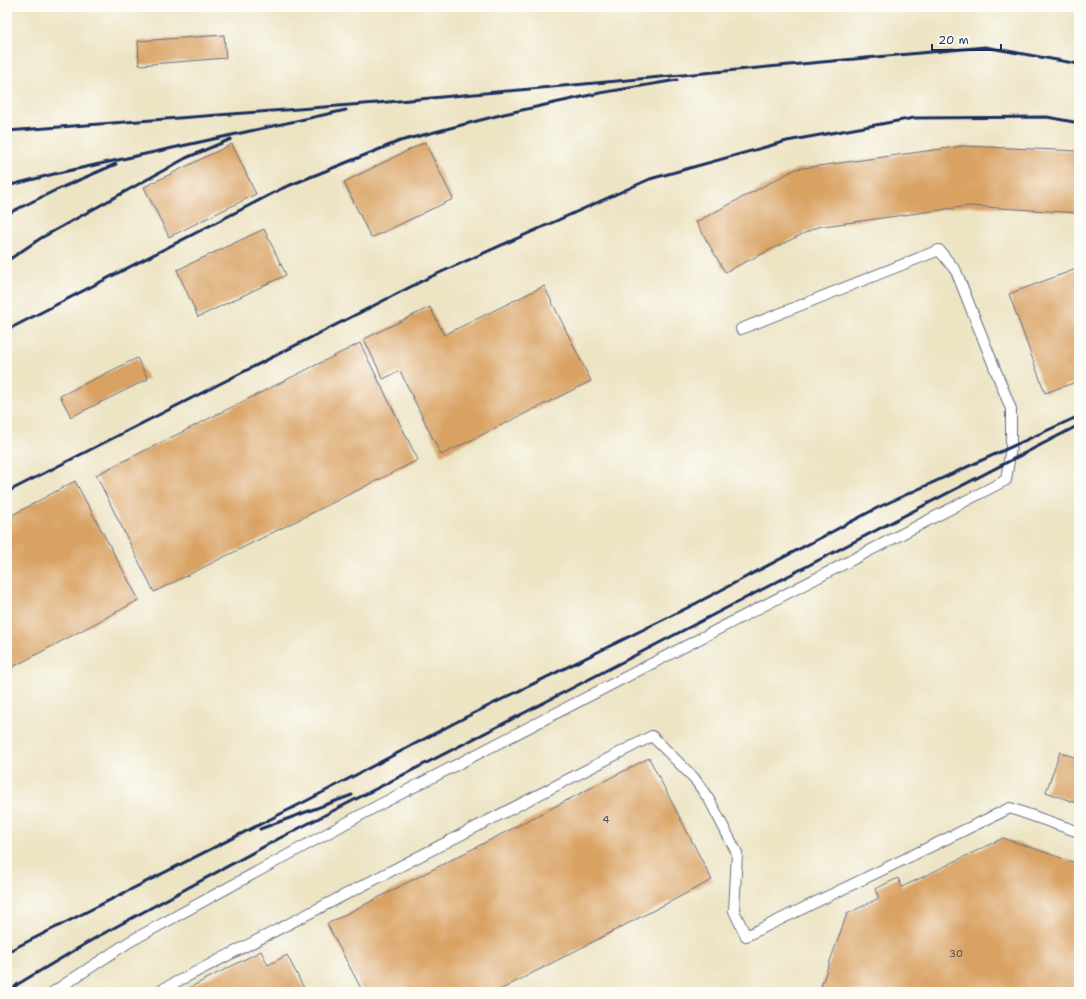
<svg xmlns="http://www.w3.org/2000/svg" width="1086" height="999" font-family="'Shantell Sans',sans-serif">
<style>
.building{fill:#d9a264}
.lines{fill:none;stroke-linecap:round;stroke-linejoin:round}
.lane-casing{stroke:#646e82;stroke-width:12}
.lane{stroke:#fff;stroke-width:10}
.rail{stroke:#1b2f5e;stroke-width:3}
.labels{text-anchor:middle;stroke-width:4;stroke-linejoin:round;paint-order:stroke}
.number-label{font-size:10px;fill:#4a4c60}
</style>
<rect width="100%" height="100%" fill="#fdfcf7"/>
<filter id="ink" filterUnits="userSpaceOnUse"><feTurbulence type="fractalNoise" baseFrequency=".025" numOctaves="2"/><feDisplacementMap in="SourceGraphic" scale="8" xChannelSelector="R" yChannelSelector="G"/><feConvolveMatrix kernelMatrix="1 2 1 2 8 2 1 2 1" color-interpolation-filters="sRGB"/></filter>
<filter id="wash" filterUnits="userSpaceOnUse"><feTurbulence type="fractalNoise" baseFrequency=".012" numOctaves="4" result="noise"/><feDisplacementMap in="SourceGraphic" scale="16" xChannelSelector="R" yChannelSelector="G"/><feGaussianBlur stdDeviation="0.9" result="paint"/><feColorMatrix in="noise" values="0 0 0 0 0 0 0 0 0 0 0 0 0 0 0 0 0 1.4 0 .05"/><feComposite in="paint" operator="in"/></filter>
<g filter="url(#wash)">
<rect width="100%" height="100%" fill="#ede4c4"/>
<g id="blocks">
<g class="building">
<polygon points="224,35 226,58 139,65 138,41"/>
<polygon points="425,142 453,199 371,238 344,182"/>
<polygon points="232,144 256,194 169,237 144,187"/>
<polygon points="963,146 1079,151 1079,213 969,206 817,227 725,272 696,222 796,169"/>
<polygon points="264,229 286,275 198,317 177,270"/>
<polygon points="1079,268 1079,381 1045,393 1009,294"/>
<polygon points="544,286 591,381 441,455 400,371 383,379 364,339 430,307 444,335"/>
<polygon points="360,343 418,460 154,592 96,475"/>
<polygon points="137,358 148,379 71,417 60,396"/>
<polygon points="75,481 139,600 9,669 7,666 7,518"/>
<polygon points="1060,752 1079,759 1079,804 1046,792"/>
<polygon points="649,758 712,880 496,992 363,992 327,924"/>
<polygon points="1003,838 1079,864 1079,992 819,992 847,914 879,898 875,889 898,878 902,887"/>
<polygon points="261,951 268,965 287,955 306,992 181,992"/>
</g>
</g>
</g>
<g filter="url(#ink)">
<use href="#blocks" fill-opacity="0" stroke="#646e82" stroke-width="1"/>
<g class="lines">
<defs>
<g id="lane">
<polyline points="53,992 129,942 379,805 1006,480 1011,447 1011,409 956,271 939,250 741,329"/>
<polyline points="157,992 652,736 694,778 710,801 737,853 734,911 746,936 1010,808 1079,832"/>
</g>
</defs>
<use href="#lane" class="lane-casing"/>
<use href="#lane" class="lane"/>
<g class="rail">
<polyline points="7,131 377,103 985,47 1079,64"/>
<polyline points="7,186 54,174 346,110"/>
<polyline points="7,214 56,190 116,164"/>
<polyline points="7,261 41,238 186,158 231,139"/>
<polyline points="7,330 283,188 400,141 504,114 600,93 677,80"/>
<polyline points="7,492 428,278 650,179 787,141 914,118 1047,117 1079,123"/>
<polyline points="260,829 352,795"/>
<polyline points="7,952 312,798 466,717 691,606 879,507 1079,416"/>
<polyline points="9,992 18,984 97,937 278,839 524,713 1079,425"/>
</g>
</g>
</g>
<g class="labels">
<g class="number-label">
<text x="606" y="823">4</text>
<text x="956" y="957">30</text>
</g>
</g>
<rect width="1086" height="999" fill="none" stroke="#fdfcf7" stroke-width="24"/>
<path d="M932 44v6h69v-6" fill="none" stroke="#1b2f5e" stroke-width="2"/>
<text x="938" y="44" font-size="12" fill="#1b2f5e" stroke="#fdfcf7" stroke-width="3" paint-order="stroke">20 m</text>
</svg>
